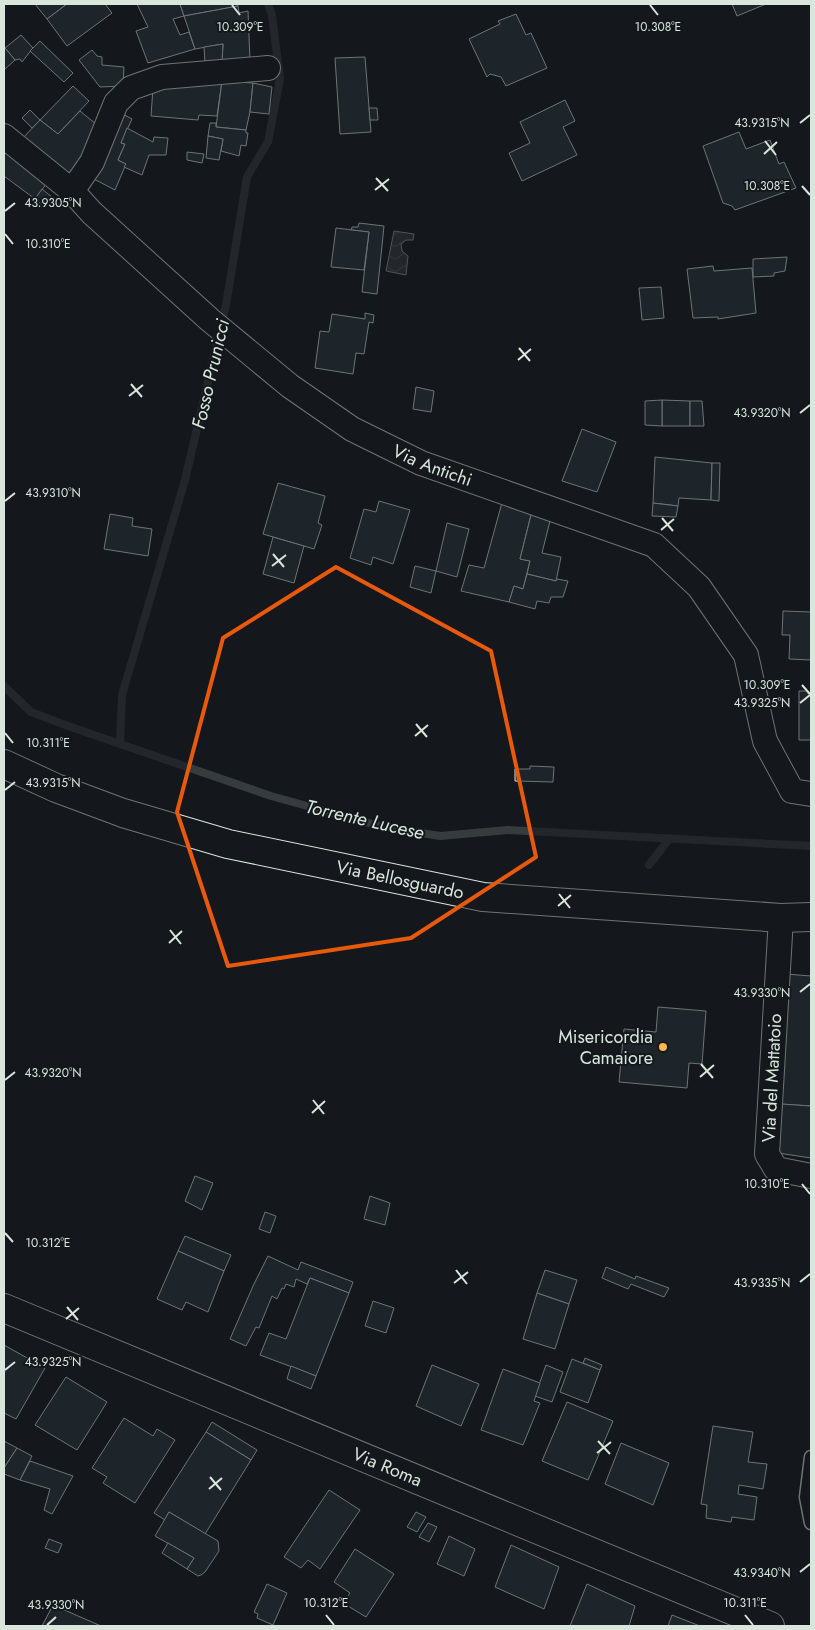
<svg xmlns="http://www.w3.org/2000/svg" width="815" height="1630" font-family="Jost,sans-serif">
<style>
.water{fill:url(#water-waves);stroke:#939e99}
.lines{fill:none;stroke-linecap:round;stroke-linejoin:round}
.stream{stroke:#363b3e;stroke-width:8}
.building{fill:#2c363c;stroke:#d8e6dc}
.service-casing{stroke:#d8e6dc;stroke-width:15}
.minor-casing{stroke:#d8e6dc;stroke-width:26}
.tertiary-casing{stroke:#d8e6dc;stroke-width:30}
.secondary-casing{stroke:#d8e6dc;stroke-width:30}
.service{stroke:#14181c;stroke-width:12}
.minor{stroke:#14181c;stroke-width:24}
.tertiary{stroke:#14181c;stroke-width:28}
.secondary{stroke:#14181c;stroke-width:28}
.marked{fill:none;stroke:#e8590c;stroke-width:4;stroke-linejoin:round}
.ticks{fill:none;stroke:#d8e6dc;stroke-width:2}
.poi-dot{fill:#ffb74d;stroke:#14181c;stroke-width:2}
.labels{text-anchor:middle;stroke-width:4;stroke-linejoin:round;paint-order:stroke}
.street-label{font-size:18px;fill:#d8e6dc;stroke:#14181c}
.poi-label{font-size:18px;fill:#d8e6dc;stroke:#14181c;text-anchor:end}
.water-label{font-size:19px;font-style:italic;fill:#d8e6dc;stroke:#14181c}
.ticks-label{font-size:12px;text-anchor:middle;fill:#d8e6dc;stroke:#14181c;stroke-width:4;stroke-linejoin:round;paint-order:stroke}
</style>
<defs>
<pattern id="water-waves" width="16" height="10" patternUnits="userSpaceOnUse" patternTransform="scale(1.25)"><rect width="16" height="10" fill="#363b3e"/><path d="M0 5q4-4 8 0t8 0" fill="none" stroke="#525759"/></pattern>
</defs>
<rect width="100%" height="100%" fill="#14181c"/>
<polygon class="water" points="394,231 414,234 413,240 406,240 401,244 402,251 408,256 406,275 386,271"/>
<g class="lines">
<g class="stream">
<polyline points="4,686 31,712 68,726 271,796 383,827 440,836 508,830 811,846"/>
<polyline points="120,744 122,695 185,480 226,305 247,177 268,142 280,79 272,15 268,4"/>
<polyline points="649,865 669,839"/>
</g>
</g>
<g class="building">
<polygon points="35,4 67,4 47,19"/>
<polygon points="67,4 105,4 112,13 67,46 47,19"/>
<polygon points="137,4 180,4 184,16 173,19 180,35 189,32 195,49 148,63 136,31 148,27"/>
<polygon points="180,4 238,4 238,6 184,16"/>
<polygon points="732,4 766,4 737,16"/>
<polygon points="238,6 239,13 248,11 250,61 222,62 223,44 195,49 184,16"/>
<polygon points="516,14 526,35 531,33 547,68 506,86 501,77 490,74 487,77 469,39 500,24 498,21"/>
<polygon points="21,35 33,48 22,62 20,59 15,60 5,48"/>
<polygon points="40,41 73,73 64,82 30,51"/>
<polygon points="223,44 222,62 205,63 204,47"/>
<polygon points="5,48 15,60 4,70 4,49"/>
<polygon points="92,50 97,56 102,57 102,65 124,67 123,86 100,87 79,60"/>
<polygon points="365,57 371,132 340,134 335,58"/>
<polygon points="175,80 222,81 217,116 199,115 198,120 151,116 153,88 174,88"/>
<polygon points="222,81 253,83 250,112 246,130 216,127"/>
<polygon points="253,83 272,87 269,114 250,112"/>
<polygon points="73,86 89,101 58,134 40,120"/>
<polygon points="565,100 575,121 563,127 577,155 522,181 509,153 530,143 520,122"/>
<polygon points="369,108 377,108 378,120 370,120"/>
<polygon points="30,110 40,120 32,128 22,118"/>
<polygon points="80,111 102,129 69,182 20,141 40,120 58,134"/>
<polygon points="117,111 132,119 121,143 125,144 118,160 126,164 115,190 90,177"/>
<polygon points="210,123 216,123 216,127 246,130 246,133 248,133 246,146 241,145 239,156 221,151 223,139 208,136"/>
<polygon points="127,128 153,142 154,137 168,138 166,155 149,155 142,175 124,167 126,164 118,160 125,144 121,143"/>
<polygon points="739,132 746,149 770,140 779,164 784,162 796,188 735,210 732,206 723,203 703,146"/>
<polygon points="208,136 223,139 219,160 206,158"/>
<polygon points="4,149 50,179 35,199 4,176"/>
<polygon points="187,152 204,154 202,163 187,160"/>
<polygon points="42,189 53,198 44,207 35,199"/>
<polygon points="359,223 384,226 377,294 362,292 369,232 351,230 352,227 358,227"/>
<polygon points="336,228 369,232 364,270 331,267"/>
<polygon points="787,257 785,271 774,273 774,276 753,277 753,259"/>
<polygon points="713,266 714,271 752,268 756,313 718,319 718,317 693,318 687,269"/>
<polygon points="661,287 664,318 642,320 639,288"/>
<polygon points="365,313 374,315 373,323 369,322 364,354 356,353 353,374 315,368 320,331 329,332 332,314 365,319"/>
<polygon points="416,387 434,391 431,412 413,409"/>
<polygon points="662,400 690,401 690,426 662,426"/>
<polygon points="662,400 662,426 645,425 645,401"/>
<polygon points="690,401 702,401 704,426 690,426"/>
<polygon points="582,429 616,442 597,492 562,481"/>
<polygon points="655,457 712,463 711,500 679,498 678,506 653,503"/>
<polygon points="712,463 720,463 719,501 711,500"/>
<polygon points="278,483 325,496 318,523 322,525 314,549 263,534"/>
<polygon points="503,499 533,507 520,559 530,561 523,589 514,586 509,602 461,591 469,565 484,568"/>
<polygon points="379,501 410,510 393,564 373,557 371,565 350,558 364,509 376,512"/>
<polygon points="653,503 678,506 676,517 652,516"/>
<polygon points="533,507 552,513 542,553 561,557 556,581 527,574 530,561 520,559"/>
<polygon points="110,514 133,518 132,526 152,529 148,556 104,549"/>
<polygon points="447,523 469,529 457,577 436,571"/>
<polygon points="273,537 304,546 294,583 263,574"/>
<polygon points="415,566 436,571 431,593 410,587"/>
<polygon points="527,574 556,581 557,579 568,581 563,597 551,597 549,603 537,601 535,609 509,602 514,586 523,589"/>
<polygon points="783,611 811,612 811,660 789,659 790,635 782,635"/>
<polygon points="799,691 808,691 808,694 811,694 811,740 799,740"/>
<polygon points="530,766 554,767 553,782 515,781 515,769 530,769"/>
<polygon points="786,974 811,976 811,1106 778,1104"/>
<polygon points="658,1007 706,1011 702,1064 689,1063 687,1088 619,1082 624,1029 656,1032"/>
<polygon points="782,1104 811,1106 811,1158 778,1153"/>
<polygon points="195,1176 213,1183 202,1210 185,1201"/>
<polygon points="370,1196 390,1203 385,1225 364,1219"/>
<polygon points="265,1212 276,1216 270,1233 259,1229"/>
<polygon points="185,1236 231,1255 224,1271 178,1251"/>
<polygon points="178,1251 224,1271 208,1312 186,1302 182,1310 157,1299"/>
<polygon points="268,1256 298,1270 301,1262 353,1282 349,1293 310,1278 307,1284 296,1279 294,1287 286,1284 284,1289 282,1288 277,1299 272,1296 259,1328 256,1327 246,1346 230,1339 253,1286"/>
<polygon points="606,1267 635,1279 636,1276 669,1288 664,1297 631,1284 628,1289 602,1278"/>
<polygon points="545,1270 577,1280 569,1304 537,1293"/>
<polygon points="310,1278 349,1293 316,1376 260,1355 269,1333 286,1339"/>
<polygon points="537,1293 569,1304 555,1349 523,1339"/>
<polygon points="373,1301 394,1308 386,1333 365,1326"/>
<polygon points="4,1345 45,1368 16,1419 4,1413"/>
<polygon points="585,1358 602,1365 600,1370 583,1363"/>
<polygon points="572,1359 600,1370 588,1403 560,1392"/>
<polygon points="432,1365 479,1384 461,1426 416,1406"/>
<polygon points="546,1365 563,1372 552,1402 535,1396"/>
<polygon points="291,1366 316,1376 311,1389 287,1379"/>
<polygon points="503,1369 540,1383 534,1401 540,1403 523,1445 481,1430"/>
<polygon points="66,1377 107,1402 77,1450 35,1425"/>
<polygon points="567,1402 613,1421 588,1480 542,1461"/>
<polygon points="124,1418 153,1436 157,1429 175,1440 135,1503 103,1483 107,1477 92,1468"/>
<polygon points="212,1422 257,1450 251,1460 206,1432"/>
<polygon points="713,1426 753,1432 748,1462 767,1464 763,1489 739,1485 738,1494 757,1497 754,1520 732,1517 731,1522 706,1518 707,1505 701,1504"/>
<polygon points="206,1432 251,1460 205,1534 169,1512 165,1520 154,1513"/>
<polygon points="4,1441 17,1448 4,1468"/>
<polygon points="621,1443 669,1463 653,1505 605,1484"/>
<polygon points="17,1448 32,1456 20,1480 4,1474 4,1468"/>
<polygon points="30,1461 73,1476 52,1514 44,1510 50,1489 20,1480"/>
<polygon points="329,1490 360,1510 320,1569 308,1560 301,1568 284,1557"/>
<polygon points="169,1512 218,1541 219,1551 205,1572 201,1575 198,1576 187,1569 194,1558 155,1536"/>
<polygon points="416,1512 426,1517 417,1532 407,1527"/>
<polygon points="428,1523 437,1527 429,1542 419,1537"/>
<polygon points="449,1536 475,1549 464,1576 437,1564"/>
<polygon points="49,1539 62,1544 58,1553 45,1548"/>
<polygon points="168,1543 194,1558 187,1569 162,1553"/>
<polygon points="511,1545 559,1567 544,1609 495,1587"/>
<polygon points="355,1549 394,1574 366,1617 343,1603 350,1593 334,1582"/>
<polygon points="267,1584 287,1593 273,1625 257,1618 258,1614 254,1612"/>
<polygon points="587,1584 635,1606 629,1626 570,1626"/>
<polygon points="53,1605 101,1626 42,1626"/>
<polygon points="672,1615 700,1626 668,1626"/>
</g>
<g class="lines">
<defs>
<polyline id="service" points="811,1457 806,1497 811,1523"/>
<g id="minor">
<path id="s1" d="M4 136 72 191 92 213 210 320 290 386 352 429 421 463 654 545 699 587 746 655 765 741 792 791 811 794"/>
<polyline points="72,191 92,162 116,103 131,88 162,77 268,68"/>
<polyline points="781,918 767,1154 776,1169 811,1176"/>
</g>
<g id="tertiary">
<path id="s2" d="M4 1308 770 1626"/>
</g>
<g id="secondary">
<path id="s3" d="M4 764 56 788 123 813 228 844 483 897 781 918 811 917"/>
</g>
</defs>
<use href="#service" class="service-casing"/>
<use href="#minor" class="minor-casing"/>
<use href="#tertiary" class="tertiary-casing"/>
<use href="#secondary" class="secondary-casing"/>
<use href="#service" class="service"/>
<use href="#minor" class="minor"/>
<use href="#tertiary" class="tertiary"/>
<use href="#secondary" class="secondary"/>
</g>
<path d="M0 0H815V1630H0ZM336 567 491 651 536 857 411 938 228 966 177 812 223 638Z" fill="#14181c" fill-opacity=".55" fill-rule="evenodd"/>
<path class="marked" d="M336 567 491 651 536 857 411 938 228 966 177 812 223 638Z"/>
<path class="ticks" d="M232 5 240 15M650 5 658 15M800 123 810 115M765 141 776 155M764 154 777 142M376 178 388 191M802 186 810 195M375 190 389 179M5 211 15 203M5 234 13 244M519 348 530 361M518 360 531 349M131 384 142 397M129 396 143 385M800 413 810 405M5 501 15 493M662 518 673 531M661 530 674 519M273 554 284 567M272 566 286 555M802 685 810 694M800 703 810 695M416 724 427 737M5 733 13 743M415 736 428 725M5 790 15 782M559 894 570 908M558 906 571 895M170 930 181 944M169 943 182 931M800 992 810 984M701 1064 713 1078M700 1077 714 1065M5 1080 15 1072M313 1100 324 1114M312 1113 325 1101M802 1184 810 1194M5 1233 13 1242M456 1270 467 1284M800 1282 810 1274M454 1283 468 1272M67 1307 78 1320M66 1319 79 1308M5 1370 15 1362M598 1441 610 1454M597 1453 611 1442M210 1477 221 1490M209 1489 222 1478M800 1572 810 1564M326 1615 334 1625M745 1615 753 1625M47 1625 56 1617"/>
<circle class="poi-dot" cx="663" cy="1047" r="5"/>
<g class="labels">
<g class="street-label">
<text dy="6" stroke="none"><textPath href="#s1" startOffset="544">Via Antichi</textPath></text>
<text dy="6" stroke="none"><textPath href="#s3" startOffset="414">Via Bellosguardo</textPath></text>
<text transform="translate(772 1078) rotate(-87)" y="6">Via del Mattatoio</text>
<text dy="6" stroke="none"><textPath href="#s2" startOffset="415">Via Roma</textPath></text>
</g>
<g class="poi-label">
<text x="653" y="1043">Misericordia<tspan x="653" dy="21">Camaiore</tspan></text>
</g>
<g class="water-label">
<text transform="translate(210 374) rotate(-77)" y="7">Fosso Prunicci</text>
<text transform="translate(365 819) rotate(13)" y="7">Torrente Lucese</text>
</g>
</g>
<g class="ticks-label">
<text x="240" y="31">10.309°E</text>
<text x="658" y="31">10.308°E</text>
<text x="762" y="127">43.9315°N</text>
<text x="767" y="190">10.308°E</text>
<text x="53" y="207">43.9305°N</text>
<text x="48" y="248">10.310°E</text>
<text x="762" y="417">43.9320°N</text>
<text x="53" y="497">43.9310°N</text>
<text x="767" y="689">10.309°E</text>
<text x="762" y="707">43.9325°N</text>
<text x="48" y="747">10.311°E</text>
<text x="53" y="787">43.9315°N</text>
<text x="762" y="997">43.9330°N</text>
<text x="53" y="1077">43.9320°N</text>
<text x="767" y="1188">10.310°E</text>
<text x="48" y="1247">10.312°E</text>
<text x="762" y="1287">43.9335°N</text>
<text x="53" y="1366">43.9325°N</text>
<text x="762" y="1577">43.9340°N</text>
<text x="326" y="1607">10.312°E</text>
<text x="745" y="1607">10.311°E</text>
<text x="56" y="1609">43.9330°N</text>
</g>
<rect width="815" height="1630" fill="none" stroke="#d8e6dc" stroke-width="10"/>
</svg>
